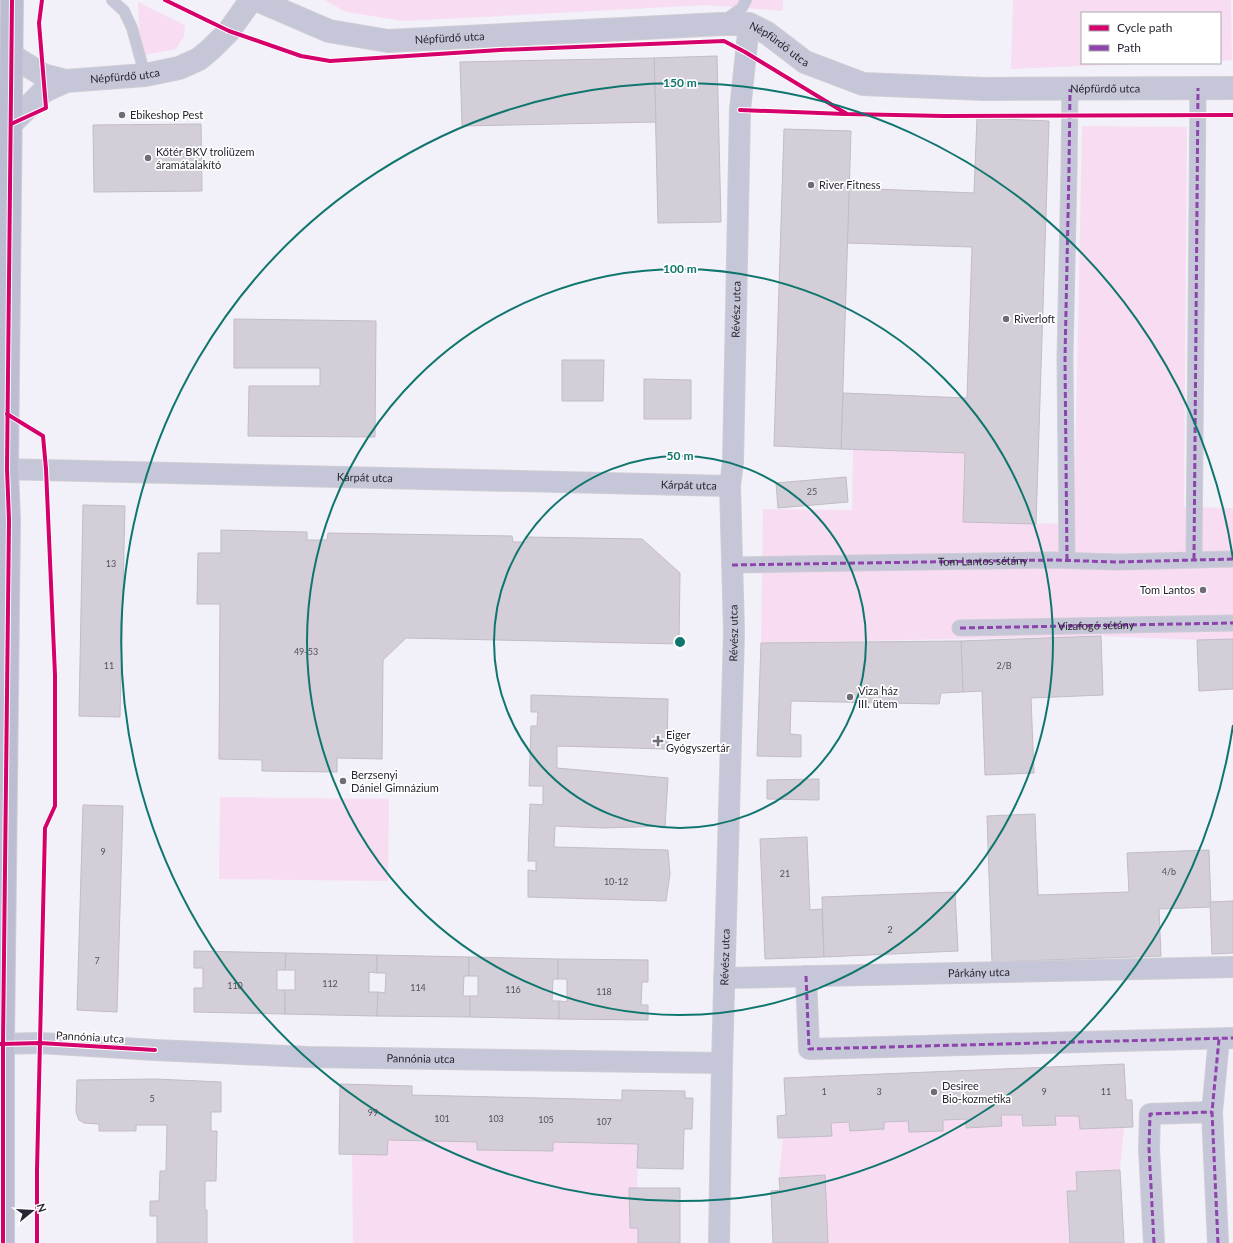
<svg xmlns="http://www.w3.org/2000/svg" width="1233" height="1243" font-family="Lato,sans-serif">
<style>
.green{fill:#f8ddf2}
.building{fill:#d4ced8;stroke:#c1bcc5}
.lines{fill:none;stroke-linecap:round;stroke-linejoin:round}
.service-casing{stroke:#cfccd4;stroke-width:12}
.pedestrian-casing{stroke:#cfccd4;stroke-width:17}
.minor-casing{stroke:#cfccd4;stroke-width:22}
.tertiary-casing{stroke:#cfccd4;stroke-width:24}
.secondary-casing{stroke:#cfccd4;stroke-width:24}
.service{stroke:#c5c6d7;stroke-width:10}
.pedestrian{stroke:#c5c6d7;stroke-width:15}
.minor{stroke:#c5c6d7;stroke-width:20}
.tertiary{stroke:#c5c6d7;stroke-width:22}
.secondary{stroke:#bcbdd2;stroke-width:22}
.quiet{stroke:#8e44ad;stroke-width:3;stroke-dasharray:6 3;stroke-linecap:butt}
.cycleway-casing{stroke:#fff;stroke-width:6}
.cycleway{stroke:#d6006c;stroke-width:4}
.ring{fill:none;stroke:#0f766e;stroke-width:2}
.poi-dot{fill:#6f6c77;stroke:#fff;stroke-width:1.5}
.labels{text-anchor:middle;stroke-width:3.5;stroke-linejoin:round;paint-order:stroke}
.number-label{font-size:9px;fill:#544f5c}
.street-label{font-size:11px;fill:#292532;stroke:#fff}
.poi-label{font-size:11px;fill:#292532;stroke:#fff;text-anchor:start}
.centre{fill:#0f766e;stroke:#fff;stroke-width:2}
.ring-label{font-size:12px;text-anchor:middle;font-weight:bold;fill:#0f766e;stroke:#fff;stroke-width:3.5;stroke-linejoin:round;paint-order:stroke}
</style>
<rect width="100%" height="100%" fill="#f2f0f8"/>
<g class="green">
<polygon points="324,0 783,0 783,11 707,5 404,21 346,12"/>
<polygon points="1013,0 1231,0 1232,60 1220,61 1220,13 1082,13 1082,63 1157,63 1011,69"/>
<polygon points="138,2 185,25 184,36 176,49 140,56"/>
<polygon points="1082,126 1187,127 1184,507 1233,508 1233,639 1197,640 1101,636 761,643 763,509 852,510 853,449 965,453 963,522 1074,524"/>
<polygon points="220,797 389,799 388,881 219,879"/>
<polygon points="1001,1115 1022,1115 1023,1126 1056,1125 1055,1116 1079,1116 1080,1129 1124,1127 1120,1170 1076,1172 1077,1191 1067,1191 1070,1243 828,1243 825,1175 779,1178 783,1138 832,1135 831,1123 849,1122 850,1131 884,1129 884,1122 908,1121 943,1131 943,1120 966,1119 966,1128 1001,1126"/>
<polygon points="388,1140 477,1142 477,1150 552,1151 553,1142 638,1144 637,1188 629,1189 630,1228 638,1228 638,1243 353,1243 352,1155 387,1155"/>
</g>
<g class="building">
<polygon points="717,56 721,222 658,223 654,58"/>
<polygon points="654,58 656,122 462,126 460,62"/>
<polygon points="977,118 1049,121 1036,524 963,522 965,453 841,449 843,393 967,398 972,247 847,243 849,188 974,193"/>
<polygon points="201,124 202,191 94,192 93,125"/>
<polygon points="784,129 851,131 841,449 774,446"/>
<polygon points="234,319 376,321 375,437 248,436 249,386 320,386 320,368 234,368"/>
<polygon points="562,360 604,360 603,401 562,401"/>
<polygon points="644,379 691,380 691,419 644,419"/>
<polygon points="846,477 848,502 778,508 776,483"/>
<polygon points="83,505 125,506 120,717 79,716"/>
<polygon points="221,530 307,532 307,540 327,540 328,533 512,536 513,542 527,542 527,537 642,539 680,573 679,644 406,638 383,660 382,759 337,758 337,772 262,771 262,760 219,759 220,604 197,604 198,553 221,553"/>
<polygon points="1101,636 1103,695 1031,698 1034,773 985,775 982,691 963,692 961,641"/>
<polygon points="1233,639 1233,689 1199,691 1197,640"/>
<polygon points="961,641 963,692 941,693 939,704 791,701 790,734 801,735 801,757 757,756 761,643"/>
<polygon points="531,695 668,699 667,749 557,746 557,768 668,778 665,826 603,828 555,826 554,847 668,850 670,874 666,901 528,897 528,870 536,871 536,861 528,861 530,804 543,805 543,786 529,786 531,726 537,726 538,712 531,712"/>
<polygon points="819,779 819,800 767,799 767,780"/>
<polygon points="83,805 123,806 117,1012 77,1010"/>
<polygon points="1035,814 1038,895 1129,892 1127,853 1209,850 1211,907 1159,909 1161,956 992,962 987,816"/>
<polygon points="807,837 810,910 822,909 824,957 765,959 760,839"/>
<polygon points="955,892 958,951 824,957 822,897"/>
<polygon points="1233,901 1233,953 1212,954 1210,902"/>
<polygon points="194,951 286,953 285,970 277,970 277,990 285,990 285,1014 194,1012 194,988 203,988 203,968 194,968"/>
<polygon points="286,953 377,955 377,973 369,972 369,992 378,992 377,1016 285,1014 285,990 295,990 295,970 285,970"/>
<polygon points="377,955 469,957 469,976 464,976 463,996 470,996 470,1017 377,1016 378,992 385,993 386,973 377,973"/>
<polygon points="469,957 558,959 558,979 553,979 552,1001 559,1001 559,1019 470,1017 470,996 478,996 478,976 469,976"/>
<polygon points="558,959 648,960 648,982 642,982 641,1005 648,1005 648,1020 559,1019 559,1001 567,1002 567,979 558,979"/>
<polygon points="1124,1064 1126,1100 1132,1100 1133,1127 1080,1129 1079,1116 1055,1116 1056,1125 1023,1126 1022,1115 1001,1115 1002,1126 966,1128 966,1119 943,1120 943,1131 909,1132 908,1121 884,1122 884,1129 850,1131 849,1122 831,1123 832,1136 778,1138 777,1116 786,1115 784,1078"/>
<polygon points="156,1079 221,1082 221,1112 211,1112 211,1131 217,1131 216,1181 205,1181 205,1210 207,1210 207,1243 157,1243 157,1216 150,1216 150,1201 159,1201 160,1171 166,1171 167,1125 136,1125 136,1131 99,1131 99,1124 84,1123 79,1120 76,1112 77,1080"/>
<polygon points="340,1084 412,1086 412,1095 622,1100 622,1090 685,1091 685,1098 693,1098 692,1129 684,1129 683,1169 637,1168 638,1144 553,1142 553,1151 477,1150 477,1142 388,1140 387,1155 339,1154"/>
<polygon points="1120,1170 1124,1243 1070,1243 1067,1191 1077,1191 1076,1172"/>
<polygon points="825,1175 828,1243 773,1243 771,1191 780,1190 779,1178"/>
<polygon points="629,1188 680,1188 680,1243 638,1243 638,1228 630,1228"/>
</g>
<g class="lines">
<defs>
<g id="service">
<polyline points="112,0 124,11 132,28 145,75"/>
<polyline points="725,20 742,8 746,0"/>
</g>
<g id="pedestrian">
<polyline points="1194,559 1198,88"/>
<polyline points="1067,560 1065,358 1069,169 1070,89"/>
<path id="s1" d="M732 565 1052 560 1118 562 1233 559"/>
<polyline points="960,628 1233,623"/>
</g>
<g id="minor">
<path id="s2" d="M0 469 730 486"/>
<polyline points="806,976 809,1049 1233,1038"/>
<path id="s3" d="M724 978 1233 967"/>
<path id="s4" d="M0 1044 40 1043 155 1050 308 1057 722 1063"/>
<path id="s5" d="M719 1243 722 1063 734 632 730 486 733 462 740 110 749 24"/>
<polyline points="1154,1243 1149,1148 1150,1114 1212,1112"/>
<polyline points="1218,1243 1212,1112 1219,1039"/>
</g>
<g id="tertiary">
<path id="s6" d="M257 0 329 31 388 41 721 24H749L767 33 805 62 863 84 984 89 1233 88"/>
<polyline points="11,55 43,75 66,81"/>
<path id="s7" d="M11 124 44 91 66 81 145 75 179 68 199 59 211 49 229 31 251 0"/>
</g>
<polyline id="secondary" points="3,1243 3,1043 9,520 7,469 12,0"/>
</defs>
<use href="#service" class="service-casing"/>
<use href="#pedestrian" class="pedestrian-casing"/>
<use href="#minor" class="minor-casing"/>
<use href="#tertiary" class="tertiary-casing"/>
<use href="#secondary" class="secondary-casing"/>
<use href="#service" class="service"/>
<use href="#pedestrian" class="pedestrian"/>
<use href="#minor" class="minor"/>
<use href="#tertiary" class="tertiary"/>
<use href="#secondary" class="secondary"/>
<g class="quiet">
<polyline points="1194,559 1198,88"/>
<polyline points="1067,560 1065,358 1069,169 1070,89"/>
<polyline points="732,565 1052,560 1118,562 1233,559"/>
<path id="s8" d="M960 628 1233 623"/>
<polyline points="806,976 809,1049 1233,1038"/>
<polyline points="1154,1243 1149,1148 1150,1114 1212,1112"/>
<polyline points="1218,1243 1212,1112 1219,1039"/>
</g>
<defs>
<g id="cycleway">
<polyline points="165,0 229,31 301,56 330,61 500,50 724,41 745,52 847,114 944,116 1233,115"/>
<polyline points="740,110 845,114"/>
<polyline points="11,124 46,108 39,23 42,0"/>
<polyline points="7,414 43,436 46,469 55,675 55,806 45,828 37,1170 37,1243"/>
<polyline points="0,1044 40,1043 155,1050"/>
<polyline points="3,1243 3,1043 9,520 7,469 12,0"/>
</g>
</defs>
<use href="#cycleway" class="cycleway-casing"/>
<use href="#cycleway" class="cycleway"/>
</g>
<g class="ring">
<circle cx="680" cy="642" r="186"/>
<circle cx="680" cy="642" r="373"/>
<path d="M1233 725A559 559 0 1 1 1233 559"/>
</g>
<g class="poi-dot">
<circle cx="122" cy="115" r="4"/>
<circle cx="148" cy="158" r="4"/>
<circle cx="811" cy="185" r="4"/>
<circle cx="1006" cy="319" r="4"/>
<circle cx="1203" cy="590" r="4"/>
<circle cx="850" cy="697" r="4"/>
<path d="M656 735h4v4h4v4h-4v4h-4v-4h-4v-4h4z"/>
<circle cx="343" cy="781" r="4"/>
<circle cx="934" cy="1092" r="4"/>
</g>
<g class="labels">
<g class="number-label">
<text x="812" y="495">25</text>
<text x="111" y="567">13</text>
<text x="306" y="655">49-53</text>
<text x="109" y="669">11</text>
<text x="1004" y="669">2/B</text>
<text x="103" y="855">9</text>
<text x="1169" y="875">4/b</text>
<text x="785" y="877">21</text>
<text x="616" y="885">10-12</text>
<text x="890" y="933">2</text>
<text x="97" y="964">7</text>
<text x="330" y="987">112</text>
<text x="235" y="989">110</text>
<text x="418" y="991">114</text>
<text x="513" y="993">116</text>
<text x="604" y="995">118</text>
<text x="824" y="1095">1</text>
<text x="879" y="1095">3</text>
<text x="1044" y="1095">9</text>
<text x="1106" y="1095">11</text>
<text x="152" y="1102">5</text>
<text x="373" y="1116">99</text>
<text x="442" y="1122">101</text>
<text x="496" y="1122">103</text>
<text x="546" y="1123">105</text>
<text x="604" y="1125">107</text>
</g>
<g class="street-label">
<text dy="4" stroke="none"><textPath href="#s6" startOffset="200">Népfürdő utca</textPath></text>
<text dy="4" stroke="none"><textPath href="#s6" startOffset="536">Népfürdő utca</textPath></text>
<text dy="4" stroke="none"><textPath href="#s7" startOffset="130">Népfürdő utca</textPath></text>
<text dy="4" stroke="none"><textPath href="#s6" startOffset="872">Népfürdő utca</textPath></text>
<text dy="4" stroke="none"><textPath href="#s5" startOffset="934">Révész utca</textPath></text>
<text dy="4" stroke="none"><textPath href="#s2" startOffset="365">Kárpát utca</textPath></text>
<text dy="4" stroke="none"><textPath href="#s2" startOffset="689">Kárpát utca</textPath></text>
<text dy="4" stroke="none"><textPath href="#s1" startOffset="251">Tom Lantos sétány</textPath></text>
<text dy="4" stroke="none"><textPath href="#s8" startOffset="136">Vizafogó sétány</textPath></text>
<text dy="4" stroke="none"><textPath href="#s5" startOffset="610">Révész utca</textPath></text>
<text dy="4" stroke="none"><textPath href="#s5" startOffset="286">Révész utca</textPath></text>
<text dy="4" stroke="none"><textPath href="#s3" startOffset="255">Párkány utca</textPath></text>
<text transform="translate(90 1037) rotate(3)" y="4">Pannónia utca</text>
<text dy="4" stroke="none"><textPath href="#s4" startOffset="421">Pannónia utca</textPath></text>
</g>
<g class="poi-label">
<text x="130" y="119">Ebikeshop Pest</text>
<text x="156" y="156">Kőtér BKV troliüzem<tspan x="156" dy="13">áramátalakító</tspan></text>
<text x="819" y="189">River Fitness</text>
<text x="1014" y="323">Riverloft</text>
<text x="1195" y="594" text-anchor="end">Tom Lantos</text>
<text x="858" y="695">Viza ház<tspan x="858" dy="13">III. ütem</tspan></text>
<text x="666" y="739">Eiger<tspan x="666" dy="13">Gyógyszertár</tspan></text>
<text x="351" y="779">Berzsenyi<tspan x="351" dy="13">Dániel Gimnázium</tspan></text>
<text x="942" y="1090">Desiree<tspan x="942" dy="13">Bio-kozmetika</tspan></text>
</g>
</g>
<circle cx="680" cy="642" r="6" class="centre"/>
<g class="ring-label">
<text x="680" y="87">150 m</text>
<text x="680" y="273">100 m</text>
<text x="680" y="460">50 m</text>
</g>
<rect x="1081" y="12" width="140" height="52" fill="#ffffff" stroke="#a9a8ad"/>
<rect x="1089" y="25" width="20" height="6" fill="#d6006c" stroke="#a9a8ad"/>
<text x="1117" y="32" font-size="12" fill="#292532">Cycle path</text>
<rect x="1089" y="45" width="20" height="6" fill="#8e44ad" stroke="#a9a8ad"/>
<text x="1117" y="52" font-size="12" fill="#292532">Path</text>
<g transform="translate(32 1211) rotate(72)" stroke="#ffffff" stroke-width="3" paint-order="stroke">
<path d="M0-3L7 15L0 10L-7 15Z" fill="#292532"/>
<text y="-6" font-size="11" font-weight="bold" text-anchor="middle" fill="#292532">N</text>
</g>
</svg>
